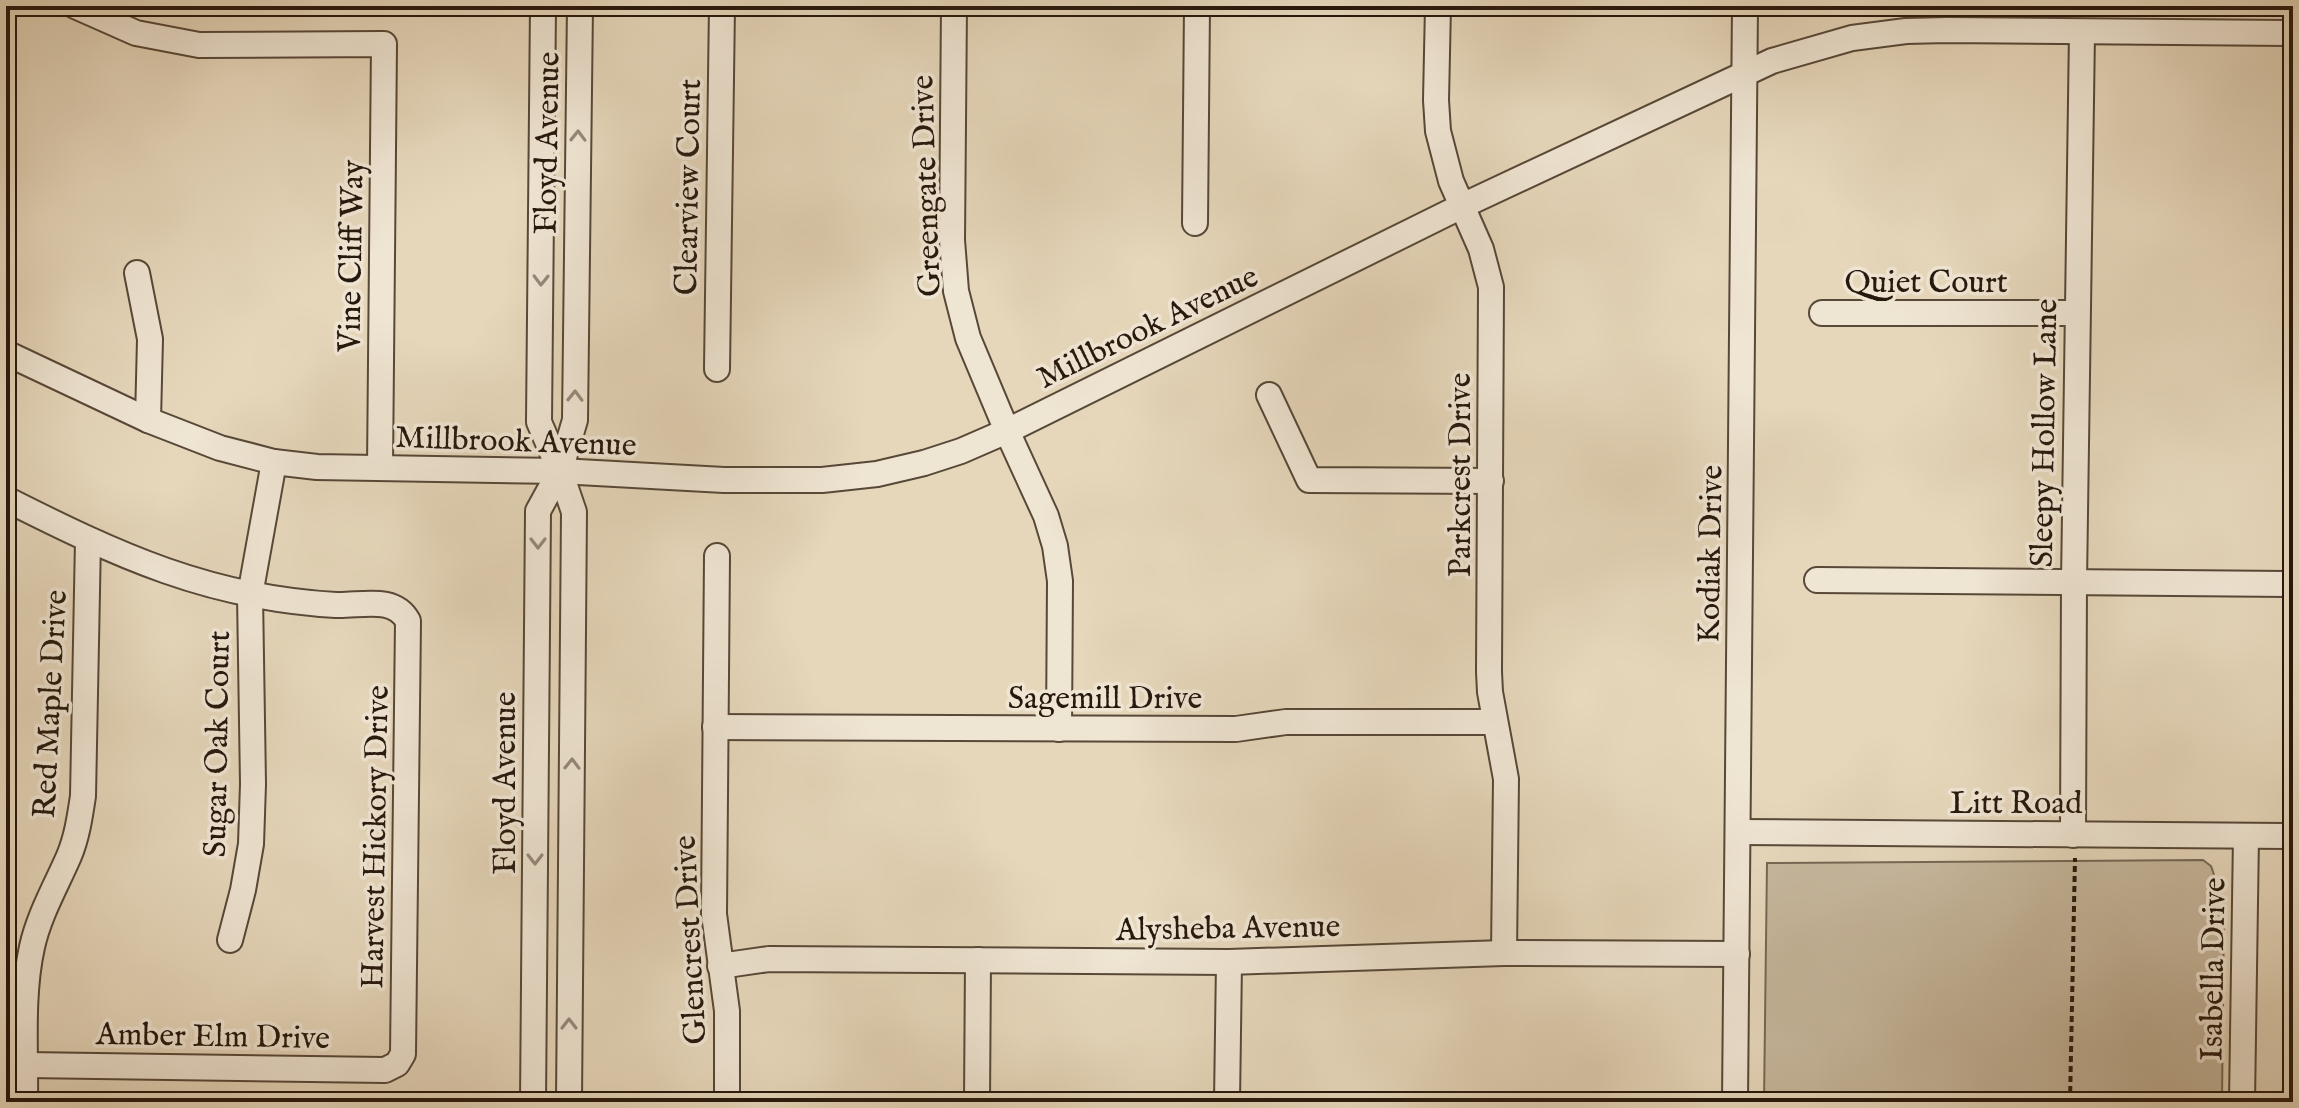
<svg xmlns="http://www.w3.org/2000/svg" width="2299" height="1108" font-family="'IM FELL English',serif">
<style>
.green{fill:#c6b79d;stroke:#766855;stroke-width:2}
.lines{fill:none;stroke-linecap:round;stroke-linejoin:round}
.minor-casing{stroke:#574838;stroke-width:28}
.path{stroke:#27180d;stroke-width:4;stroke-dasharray:6 4;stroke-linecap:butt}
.minor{stroke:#efe5d3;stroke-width:24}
.oneway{stroke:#95897a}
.labels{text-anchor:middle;stroke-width:7;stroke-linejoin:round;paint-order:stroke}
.street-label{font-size:32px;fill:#27180d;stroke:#efe5d3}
</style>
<rect width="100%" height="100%" fill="#e6d7bb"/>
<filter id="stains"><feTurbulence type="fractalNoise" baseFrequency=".0025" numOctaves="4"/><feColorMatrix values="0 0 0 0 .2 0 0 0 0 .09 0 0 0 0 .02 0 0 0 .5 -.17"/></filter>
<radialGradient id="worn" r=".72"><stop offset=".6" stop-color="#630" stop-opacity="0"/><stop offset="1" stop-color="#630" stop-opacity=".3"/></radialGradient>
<polygon class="green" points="2203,860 2211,866 2224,904 2222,1102 1764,1102 1767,863"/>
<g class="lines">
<defs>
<g id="minor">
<polyline points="75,6 136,33 199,45 384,44 380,468"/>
<polyline points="954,6 952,240 956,291 968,338 1007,431 1046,516 1055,546 1060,581 1059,729"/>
<polyline points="1438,6 1436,100 1438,131 1451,181 1481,249 1491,287 1489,672 1490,692 1506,779 1504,953"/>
<polyline points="1195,223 1197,6"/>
<polyline points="137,273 150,339 148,420"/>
<polyline points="1822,313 2077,313"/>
<polyline points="6,353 148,420 220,448 274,462 317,467 560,471 724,480 822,480 877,474 924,463 961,451 1007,431 1462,206 1772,61 1852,38 1906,31 1948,30 2293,33"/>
<polyline points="717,369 722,6"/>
<polyline points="1269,395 1309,480 1491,481"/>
<path d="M6 499C117 555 209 598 336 605 361 606 394 595 408 621L403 1054 397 1064 385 1070 26 1065"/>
<polyline points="717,556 714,914 727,1011 727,1102"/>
<polyline points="1817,580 2293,584"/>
<polyline points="715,727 1236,729 1286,722 1495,722"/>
<polyline points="1738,832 2293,836"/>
<polyline points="2073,835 2074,582 2082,32"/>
<polyline points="230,940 243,890 251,844 253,784 250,595 274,462"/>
<polyline points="720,966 769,959 1229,962 1504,953 1737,954"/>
<path d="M25 1102C26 1051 21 997 32 947 39 915 56 886 69 856 77 837 80 816 83 796L88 540"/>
<polyline points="533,1102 538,511 560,471 539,422 543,6"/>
<polyline points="569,1102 574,512 560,471 575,420 580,6"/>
<polyline points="977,1102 978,960"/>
<polyline points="1227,1102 1229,962"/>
<polyline points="1735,1102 1745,6"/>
<polyline points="2242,1102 2246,836"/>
</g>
</defs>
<use href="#minor" class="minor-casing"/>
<polyline class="path" points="2070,1102 2075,858"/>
<use href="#minor" class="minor"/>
</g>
<defs><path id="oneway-chevron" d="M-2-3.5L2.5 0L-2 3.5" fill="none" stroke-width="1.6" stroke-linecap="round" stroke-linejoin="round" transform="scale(2)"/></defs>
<g class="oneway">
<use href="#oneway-chevron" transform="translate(578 136) rotate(-89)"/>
<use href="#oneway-chevron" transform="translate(541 280) rotate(91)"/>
<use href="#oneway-chevron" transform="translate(575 396) rotate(-89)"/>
<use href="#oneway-chevron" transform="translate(538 543) rotate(90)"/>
<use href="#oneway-chevron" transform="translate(572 764) rotate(-89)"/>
<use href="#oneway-chevron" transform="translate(535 859) rotate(90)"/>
<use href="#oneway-chevron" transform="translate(569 1024) rotate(-90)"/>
</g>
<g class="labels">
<g class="street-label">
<text transform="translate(546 143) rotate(-89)" y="11">Floyd Avenue</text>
<text transform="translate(925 186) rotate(-92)" y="11">Greengate Drive</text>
<text transform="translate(687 187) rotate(-89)" y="11">Clearview Court</text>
<text transform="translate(350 256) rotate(-89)" y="11">Vine Cliff Way</text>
<text x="1926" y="292">Quiet Court</text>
<text transform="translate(1147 326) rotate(-26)" y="11">Millbrook Avenue</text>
<text transform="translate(2043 433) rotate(-89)" y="11">Sleepy Hollow Lane</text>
<text transform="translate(516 440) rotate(2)" y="11">Millbrook Avenue</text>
<text transform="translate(1459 475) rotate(-90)" y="11">Parkcrest Drive</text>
<text transform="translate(1709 554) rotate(-89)" y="11">Kodiak Drive</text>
<text x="1105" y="708">Sagemill Drive</text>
<text transform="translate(49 704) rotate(-87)" y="11">Red Maple Drive</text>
<text transform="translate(216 744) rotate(-89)" y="11">Sugar Oak Court</text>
<text transform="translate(504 783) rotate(-90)" y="11">Floyd Avenue</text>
<text x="2016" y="813">Litt Road</text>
<text transform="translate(374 837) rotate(-89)" y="11">Harvest Hickory Drive</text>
<text transform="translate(1228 927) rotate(-1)" y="11">Alysheba Avenue</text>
<text transform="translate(689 940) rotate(-93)" y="11">Glencrest Drive</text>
<text transform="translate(2212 969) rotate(-89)" y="11">Isabella Drive</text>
<text transform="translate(213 1035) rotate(1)" y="11">Amber Elm Drive</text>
</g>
</g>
<rect width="2299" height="1108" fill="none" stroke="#e6d7bb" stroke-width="32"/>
<rect x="8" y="8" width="2283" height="1092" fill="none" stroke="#27180d" stroke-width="4"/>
<rect x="16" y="16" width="2267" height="1076" fill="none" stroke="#27180d" stroke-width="2"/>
<rect width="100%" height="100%" filter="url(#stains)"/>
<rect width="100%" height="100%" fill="url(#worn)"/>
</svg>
